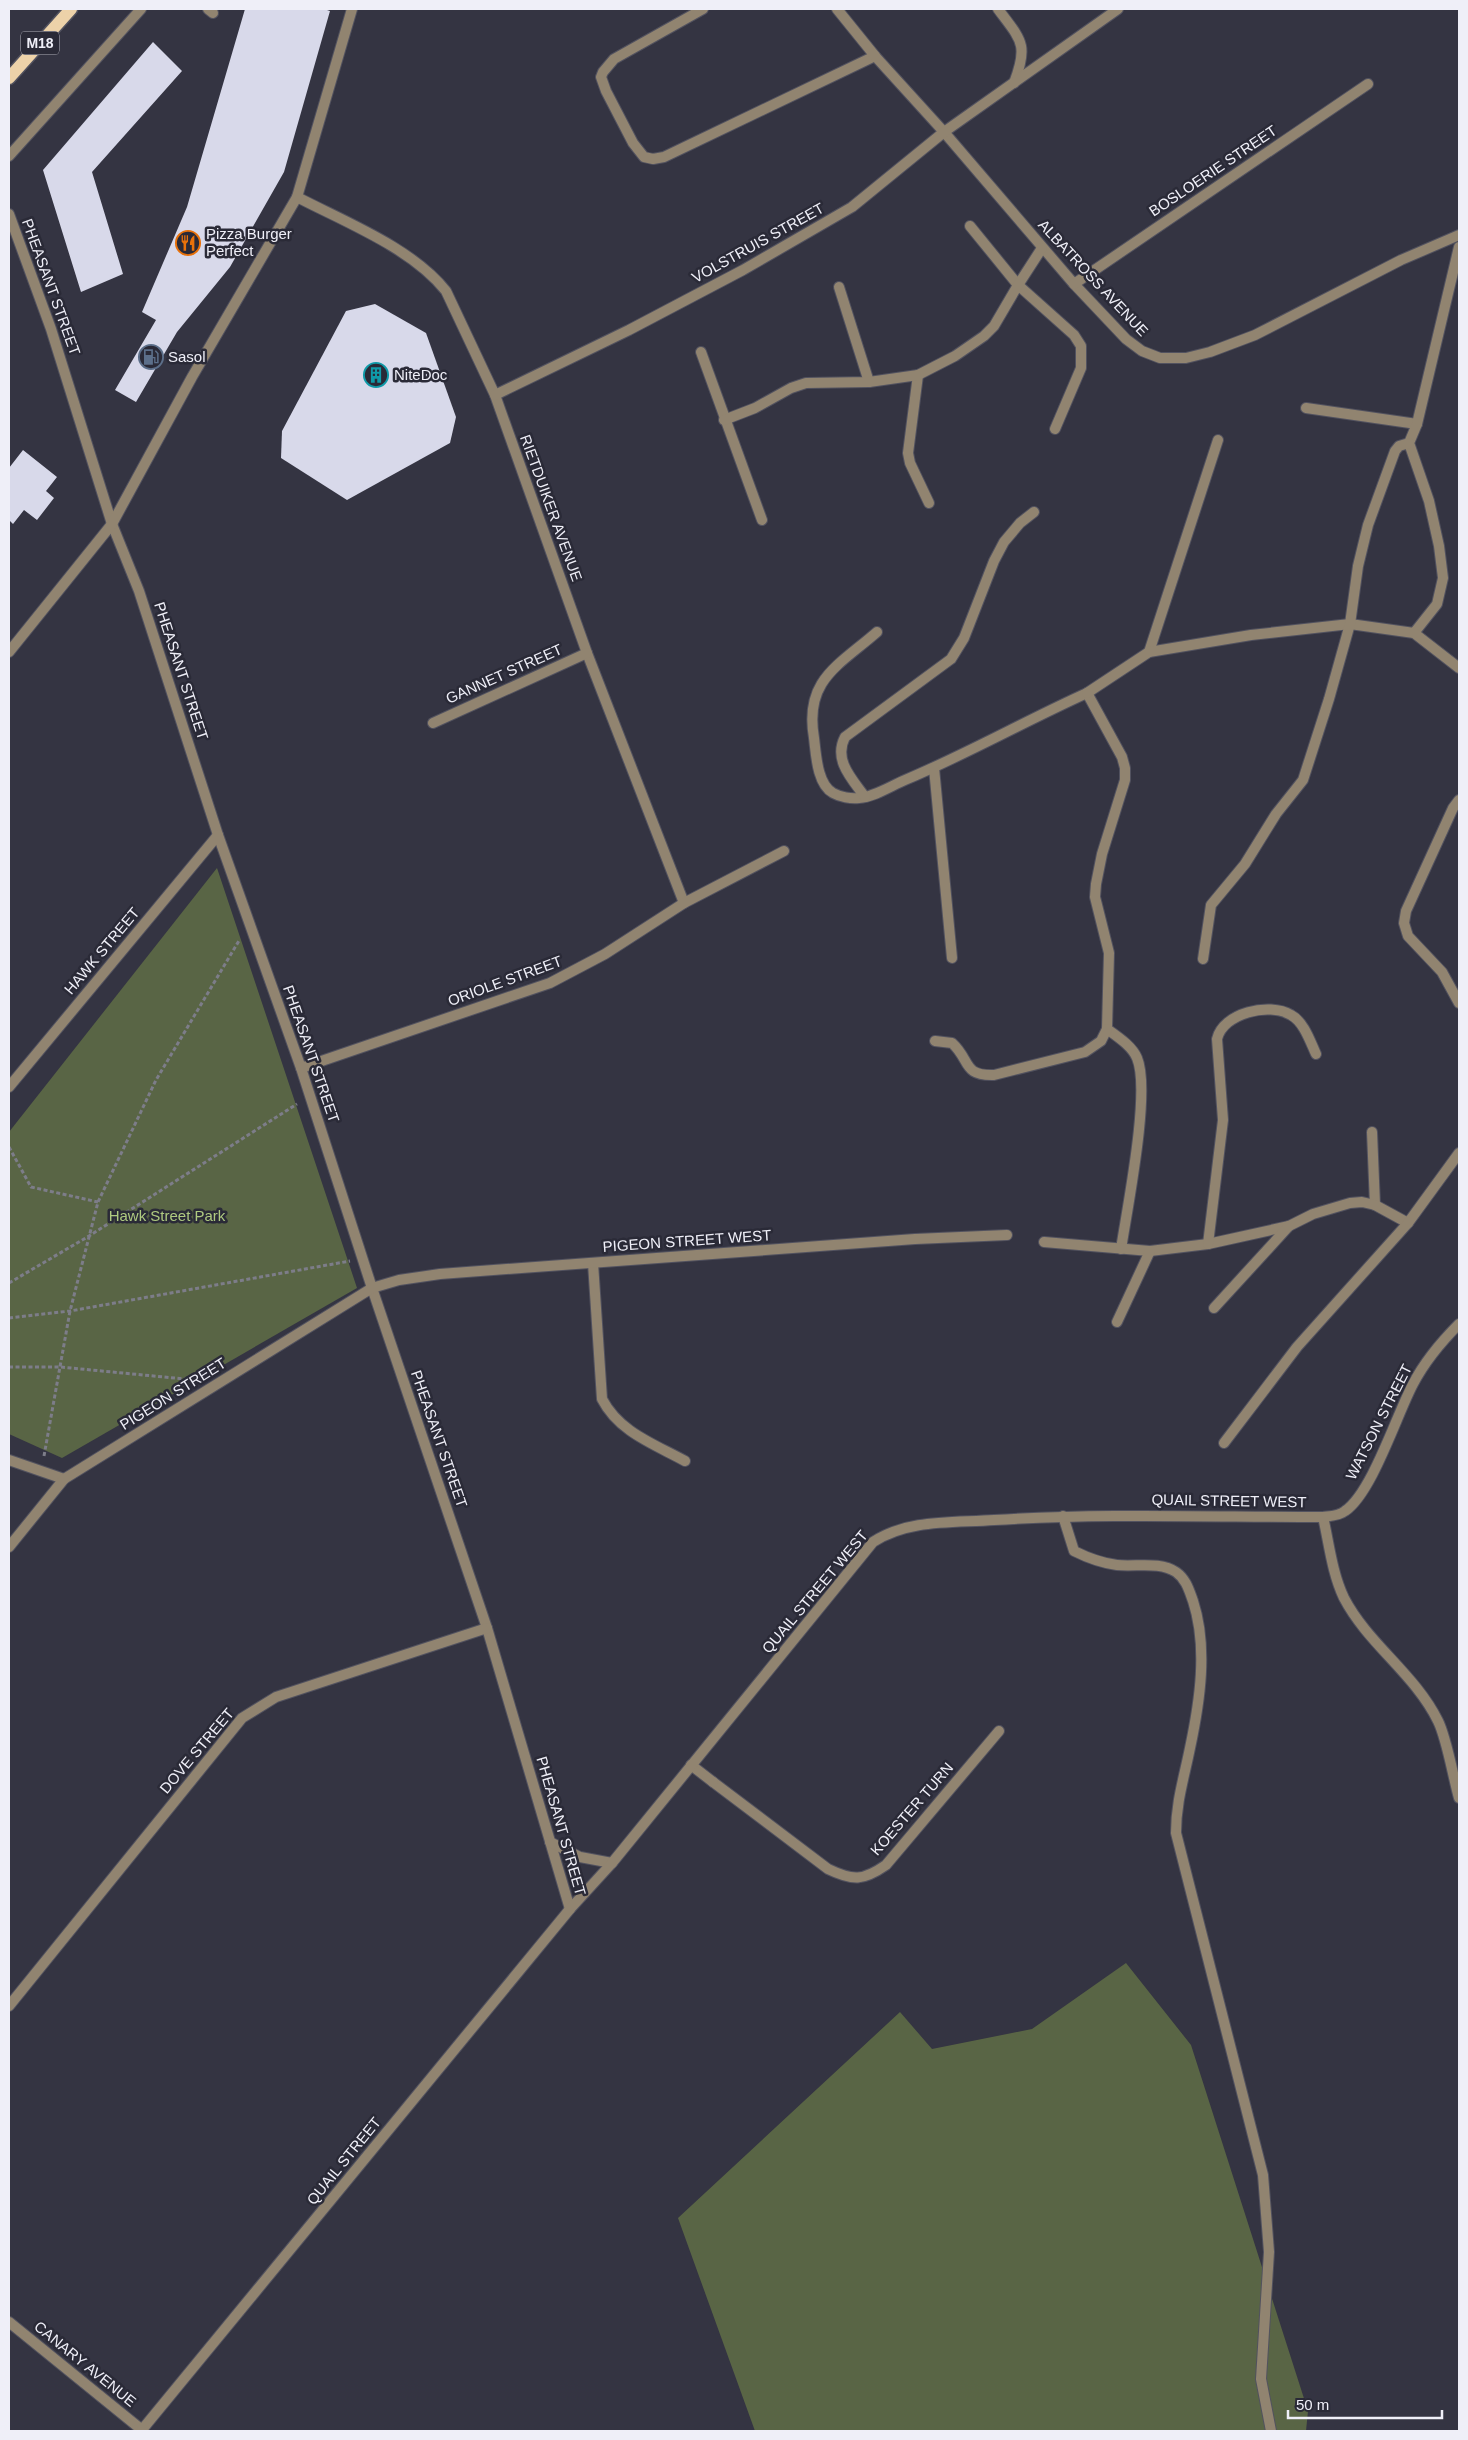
<svg xmlns="http://www.w3.org/2000/svg" width="1468" height="2440" font-family="Helvetica,sans-serif">
<style>
.green{fill:#596545}
.building{fill:#d8d9ea}
.lines{fill:none;stroke-linecap:round;stroke-linejoin:round}
.service-casing{stroke:#52525f;stroke-width:12}
.minor-casing{stroke:#52525f;stroke-width:12}
.primary-casing{stroke:#52525f;stroke-width:15}
.path{stroke:#7d7d89;stroke-width:3;stroke-dasharray:4 2.5;stroke-linecap:butt}
.service{stroke:#918470;stroke-width:10}
.minor{stroke:#918470;stroke-width:10}
.primary{stroke:#edd2a9;stroke-width:12}
.labels{text-anchor:middle;stroke-width:5;stroke-linejoin:round;paint-order:stroke}
.shield{fill:#2a2a37;stroke:#b4b4be;stroke-width:1}
.shield-label{font-size:14px;font-weight:bold;fill:#efeff8}
.street-label{font-size:15px;fill:#efeff8;stroke:#2a2a37}
.poi-label{font-size:15px;fill:#efeff8;stroke:#2a2a37;text-anchor:start}
.park-label{font-size:15px;fill:#afca80;stroke:#2a2a37}
</style>
<rect width="100%" height="100%" fill="#343442"/>
<g class="green">
<polygon points="217,868 357,1288 62,1458 9,1434 9,1132"/>
<polygon points="1126,1963 1191,2045 1308,2411 1306,2431 755,2431 678,2218 900,2012 932,2049 1032,2029"/>
</g>
<g class="building">
<polygon points="245,9 324,9 330,11 284,172 230,267 177,332 136,402 115,390 156,320 142,312 187,207"/>
<polygon points="153,42 182,71 92,172 123,274 81,292 43,170"/>
<polygon points="375,304 426,333 456,417 450,443 347,500 281,458 282,431 346,311"/>
<polygon points="23,450 57,477 46,491 54,498 37,520 24,510 13,524 9,520 9,468"/>
</g>
<g class="lines">
<defs>
<g id="service">
<polyline points="208,9 213,13"/>
<path d="M593 1263 602 1399C619 1432 654 1444 685 1461"/>
<path d="M1063 1516 1074 1551C1088 1558 1101 1563 1117 1565 1136 1567 1160 1561 1176 1572 1186 1579 1189 1590 1193 1601 1208 1647 1200 1701 1190 1748 1184 1778 1176 1802 1176 1833L1263 2175 1269 2252 1261 2379 1271 2431"/>
<path d="M1323 1517C1329 1543 1332 1573 1344 1598 1368 1644 1415 1674 1438 1721 1447 1739 1453 1777 1459 1798"/>
<path d="M713 1782 828 1869C853 1881 863 1881 886 1865L999 1731"/>
</g>
<g id="minor">
<polyline points="703,9 614,59 603,72 601,77 606,91 633,143 644,157 653,159 664,157 875,56"/>
<polyline points="837,9 875,56 944,132 1074,284 1126,339 1142,351 1160,358 1186,358 1210,352 1255,335 1401,260 1459,235"/>
<path d="M998 9C1021 40 1029 44 1014 83"/>
<polyline points="9,156 141,9"/>
<path d="M297 197C345 222 412 248 446 291L495 395 587 653 684 903"/>
<polyline points="9,214 51,329 112,524 139,591 218,835 301,1068 372,1288 487,1628 570,1909"/>
<polyline points="970,226 1018,285 1074,335 1081,346 1081,368 1055,429"/>
<polyline points="1074,284 1368,84"/>
<polyline points="839,287 869,382"/>
<polyline points="701,352 762,520"/>
<polyline points="918,375 908,453 910,463 929,503"/>
<polyline points="495,395 629,330 743,270 852,207 944,132 1118,9"/>
<polyline points="1306,408 1417,424"/>
<polyline points="724,420 755,408 791,388 806,383 869,382 918,375 955,356 984,336 994,326 1018,285 1042,248"/>
<path d="M877 632C838 666 804 680 814 738 816 754 817 784 833 793 840 797 851 799 859 798 874 797 891 786 905 780 967 754 1025 721 1087 693L1122 757 1125 768V780L1102 854 1096 884 1095 897 1109 953 1107 1029C1118 1037 1132 1046 1137 1058 1151 1091 1127 1209 1121 1249"/>
<polyline points="1414,633 1437,604 1443,578 1439,546 1429,501 1409,443 1417,424 1459,247"/>
<polyline points="9,652 112,524 192,377 297,197 352,9"/>
<polyline points="1149,652 1218,440"/>
<polyline points="1087,693 1149,652 1251,635 1350,624 1414,633 1459,668"/>
<polyline points="433,723 587,653"/>
<polyline points="934,768 952,958"/>
<path d="M865 797C852 779 833 760 845 737L951 659 964 638 994 561 1004 542 1020 523 1034 512"/>
<polyline points="1459,800 1453,808 1406,911 1404,923 1408,936 1442,972 1459,1003"/>
<polyline points="1203,959 1211,905 1245,864 1276,814 1303,780 1329,699 1350,624 1358,566 1368,525 1395,451 1399,446 1409,443"/>
<path d="M935 1041 952 1043C971 1060 962 1076 994 1075L1085 1052 1101 1041 1107 1029"/>
<polyline points="301,1068 550,983 605,954 684,903 784,851"/>
<polyline points="9,1087 218,835"/>
<polyline points="1372,1132 1375,1205"/>
<polyline points="1044,1242 1150,1251 1208,1244 1289,1226"/>
<path d="M1208 1244 1223 1120 1217 1039C1223 1013 1269 1002 1291 1015 1304 1022 1310 1041 1316 1054"/>
<polyline points="1214,1308 1289,1226 1313,1214 1350,1203 1362,1202 1375,1205 1408,1223"/>
<polyline points="1117,1322 1150,1251"/>
<polyline points="1224,1443 1297,1347 1408,1223 1459,1153"/>
<polyline points="9,1460 64,1479"/>
<polyline points="9,1547 64,1479 372,1288 399,1280 440,1274 915,1239 1007,1235"/>
<polyline points="691,1765 713,1782"/>
<polyline points="550,1842 580,1857 612,1863"/>
<polyline points="9,2006 242,1718 276,1697 487,1628"/>
<polyline points="9,2322 142,2430"/>
<path d="M141 2431 570 1909 612 1863 873 1542C908 1519 953 1523 994 1520 1104 1513 1213 1517 1323 1517 1330 1516 1339 1516 1345 1511 1372 1493 1397 1414 1413 1384 1425 1361 1441 1342 1459 1324"/>
</g>
<polyline id="primary" points="9,78 71,9"/>
</defs>
<use href="#service" class="service-casing"/>
<use href="#minor" class="minor-casing"/>
<use href="#primary" class="primary-casing"/>
<g class="path">
<polyline points="9,1147 31,1187 98,1202"/>
<polyline points="9,1283 89,1236 297,1104"/>
<polyline points="9,1318 70,1311 350,1261"/>
<polyline points="9,1367 60,1367 195,1380"/>
<polyline points="44,1456 70,1311 98,1202 156,1080 240,939"/>
</g>
<use href="#service" class="service"/>
<use href="#minor" class="minor"/>
<use href="#primary" class="primary"/>
</g>
<defs>
<symbol id="restaurant-ring" viewBox="-11 -11 22 22"><circle r="9.5" fill="#2a2a37" stroke="#e8710a" stroke-width="1.5"/><path d="M-5-6h1v4h1v-4h1v4h1v-4h1v5L-1.5 .5V6h-2V.5L-5-1ZM5-6V6H3V1.5H1.5Q1.5-4 5-6Z" fill="#e8710a"/></symbol>
<symbol id="fuel-ring" viewBox="-11 -11 22 22"><circle r="9.5" fill="#2a2a37" stroke="#5c6f8a" stroke-width="1.5"/><path d="M-5.5-6h7V0h2V4h1.3V-2.5L3-4.5l.8-.8L6-3V5H2.5V1h-1V6h-7ZM-4.2-4.7v3.2H.2V-4.7Z" fill="#5c6f8a"/></symbol>
<symbol id="building-ring" viewBox="-11 -11 22 22"><circle r="9.5" fill="#2a2a37" stroke="#0f9aa8" stroke-width="1.5"/><path d="M-4-6H4V6H1V3H-1V6H-4ZM-2.5-4.3h1.7v1.8h-1.7ZM.8-4.3h1.7v1.8H.8ZM-2.5-1h1.7V.8h-1.7ZM.8-1h1.7V.8H.8Z" fill="#0f9aa8"/></symbol>
</defs>
<g fill-rule="evenodd">
<use href="#restaurant-ring" x="174" y="229" width="28" height="28"/>
<use href="#fuel-ring" x="137" y="343" width="28" height="28"/>
<use href="#building-ring" x="362" y="361" width="28" height="28"/>
</g>
<g class="labels">
<rect class="shield" x="21" y="31.5" width="38" height="23" rx="4"/>
<g class="shield-label">
<text x="40" y="48">M18</text>
</g>
<g class="street-label">
<text transform="translate(1213 171) rotate(-34)" y="5">BOSLOERIE STREET</text>
<text transform="translate(758 243) rotate(-29)" y="5">VOLSTRUIS STREET</text>
<text transform="translate(1093 278) rotate(47)" y="5">ALBATROSS AVENUE</text>
<text transform="translate(51 287) rotate(70)" y="5">PHEASANT STREET</text>
<text transform="translate(551 508) rotate(70)" y="5">RIETDUIKER AVENUE</text>
<text transform="translate(181 671) rotate(72)" y="5">PHEASANT STREET</text>
<text transform="translate(504 674) rotate(-24)" y="5">GANNET STREET</text>
<text transform="translate(102 951) rotate(-50)" y="5">HAWK STREET</text>
<text transform="translate(505 981) rotate(-20)" y="5">ORIOLE STREET</text>
<text transform="translate(311 1054) rotate(71)" y="5">PHEASANT STREET</text>
<text transform="translate(687 1241) rotate(-4)" y="5">PIGEON STREET WEST</text>
<text transform="translate(173 1394) rotate(-32)" y="5">PIGEON STREET</text>
<text transform="translate(1379 1422) rotate(-63)" y="5">WATSON STREET</text>
<text transform="translate(439 1439) rotate(71)" y="5">PHEASANT STREET</text>
<text transform="translate(1229 1501) rotate(1)" y="5">QUAIL STREET WEST</text>
<text transform="translate(815 1592) rotate(-50)" y="5">QUAIL STREET WEST</text>
<text transform="translate(197 1751) rotate(-50)" y="5">DOVE STREET</text>
<text transform="translate(912 1809) rotate(-49)" y="5">KOESTER TURN</text>
<text transform="translate(561 1826) rotate(74)" y="5">PHEASANT STREET</text>
<text transform="translate(344 2161) rotate(-51)" y="5">QUAIL STREET</text>
<text transform="translate(85 2364) rotate(39)" y="5">CANARY AVENUE</text>
</g>
<g class="poi-label">
<text x="206" y="239">Pizza Burger<tspan x="206" dy="17">Perfect</tspan></text>
<text x="168" y="362">Sasol</text>
<text x="394" y="380">NiteDoc</text>
</g>
<g class="park-label">
<text x="167" y="1221">Hawk Street Park</text>
</g>
</g>
<rect width="1468" height="2440" fill="none" stroke="#efeff8" stroke-width="20"/>
<path d="M1288 2410v8h154v-8" fill="none" stroke="#efeff8" stroke-width="2.5"/>
<text x="1296" y="2410" font-size="15" fill="#efeff8" stroke="#2a2a37" stroke-width="4" paint-order="stroke">50 m</text>
</svg>
